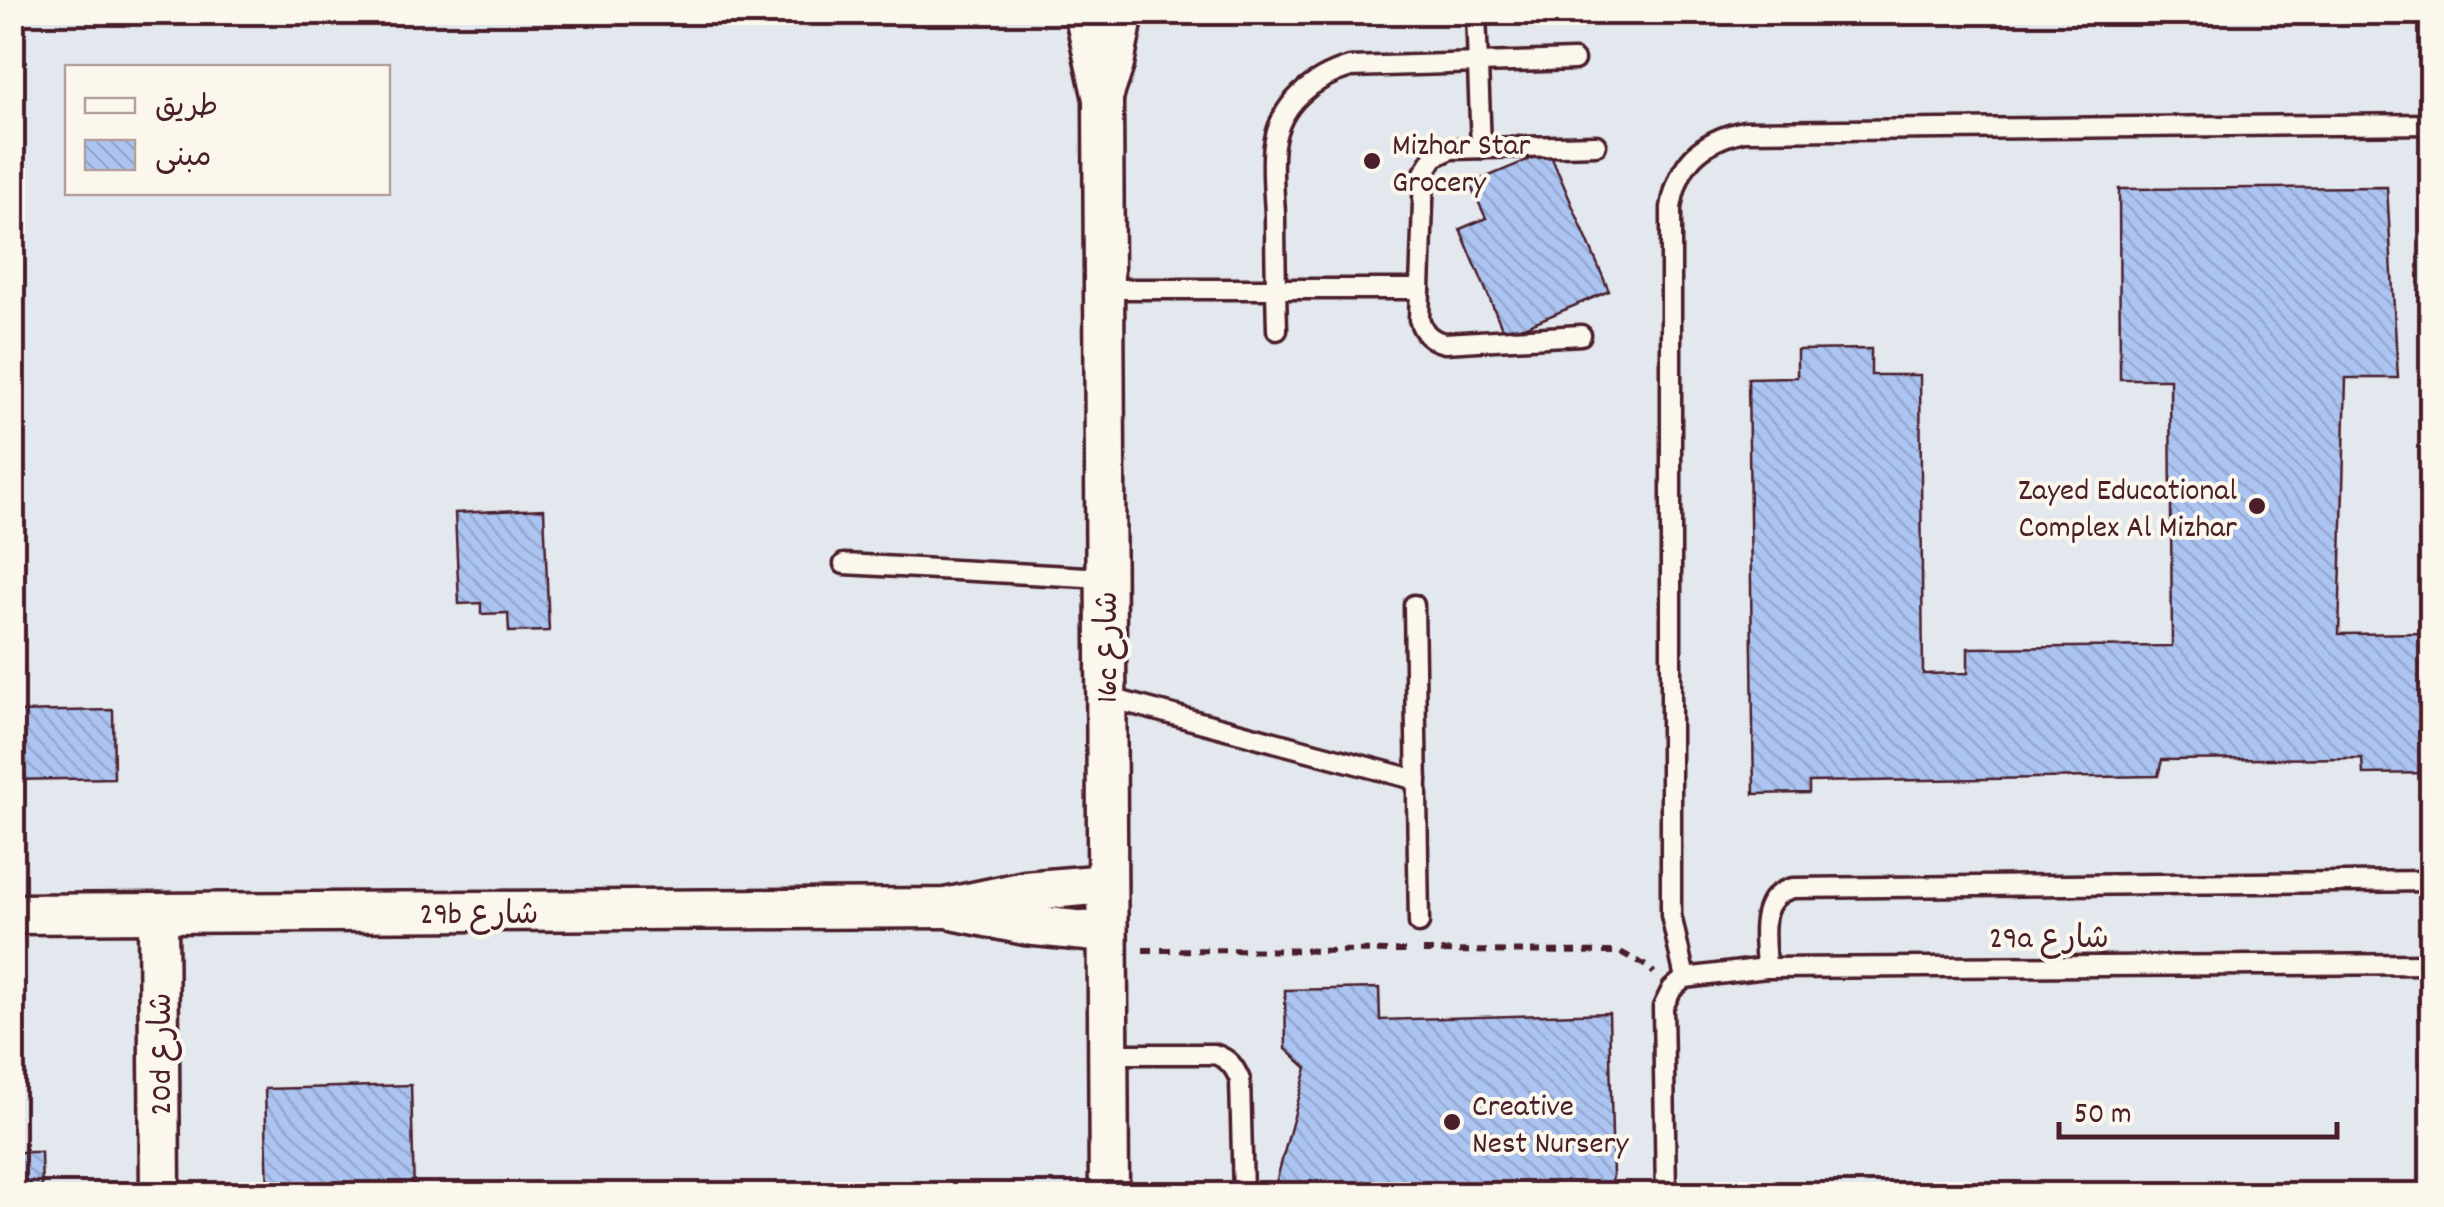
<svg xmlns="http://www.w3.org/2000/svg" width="2444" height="1207" font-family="Dekko,'Playpen Sans Arabic',sans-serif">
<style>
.building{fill:url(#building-back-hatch);stroke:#4a1f2b;stroke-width:2.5}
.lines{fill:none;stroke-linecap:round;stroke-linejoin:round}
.lane-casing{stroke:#4a1f2b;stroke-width:25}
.street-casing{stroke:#4a1f2b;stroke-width:45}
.path{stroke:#4a1f2b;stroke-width:6;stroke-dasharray:10 8;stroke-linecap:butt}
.lane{stroke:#fbf7ec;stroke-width:18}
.street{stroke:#fbf7ec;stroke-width:38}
.poi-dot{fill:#4a1f2b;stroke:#fbf7ec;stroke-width:4}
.labels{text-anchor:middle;stroke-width:8;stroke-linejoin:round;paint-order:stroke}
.poi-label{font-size:32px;fill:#4a1f2b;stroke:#fbf7ec;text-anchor:start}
.street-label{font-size:32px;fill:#4a1f2b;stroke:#fbf7ec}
</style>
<defs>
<pattern id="building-back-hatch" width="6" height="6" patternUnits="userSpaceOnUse" patternTransform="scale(2.5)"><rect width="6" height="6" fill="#abc4f1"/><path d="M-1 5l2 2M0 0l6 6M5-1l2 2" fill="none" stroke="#95a8cf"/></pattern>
</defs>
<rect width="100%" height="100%" fill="#e3e8ee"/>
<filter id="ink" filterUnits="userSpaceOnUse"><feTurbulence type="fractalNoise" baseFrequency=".01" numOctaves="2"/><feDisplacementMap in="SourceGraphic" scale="20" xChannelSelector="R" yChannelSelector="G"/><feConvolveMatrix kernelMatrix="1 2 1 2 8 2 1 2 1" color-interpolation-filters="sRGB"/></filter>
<g filter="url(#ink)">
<g class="building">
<polygon points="1549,151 1609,291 1505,335 1460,229 1486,218 1470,184"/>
<polygon points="2387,187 2398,378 2346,378 2339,634 2432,633 2432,773 2363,774 2362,758 2162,760 2158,776 1809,782 1809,793 1754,794 1748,378 1797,377 1797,350 1871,349 1871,375 1920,375 1923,674 1968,673 1968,648 2172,646 2170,379 2120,379 2119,189"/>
<polygon points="544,509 549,631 509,632 508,613 481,614 481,603 459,604 455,513"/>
<polygon points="113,710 114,778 12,780 12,712"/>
<polygon points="1379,988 1380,1020 1609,1013 1613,1177 1608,1194 1416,1194 1364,1181 1361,1194 1305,1194 1275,1186 1307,1068 1286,1049 1285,990"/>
<polygon points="411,1085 414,1194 268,1194 265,1089"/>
<polygon points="12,1152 41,1152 42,1194 12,1194"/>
</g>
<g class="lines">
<defs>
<g id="lane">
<polyline points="1476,12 1481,148"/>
<polyline points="1104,289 1420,289"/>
<path d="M1277 330C1276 291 1275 253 1275 214 1274 192 1271 167 1274 145 1280 103 1313 78 1350 67L1574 60"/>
<path d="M1581 335 1445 343C1431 340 1423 333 1419 319L1424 173 1434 157 1451 149 1596 145"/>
<polyline points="844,564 1105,578"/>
<polyline points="1414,605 1419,923"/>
<polyline points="1106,697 1417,780"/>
<path d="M1766 968C1765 938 1755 897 1793 888L2432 881"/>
<path d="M1685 978 1671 915V208C1678 163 1700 141 1744 131L2432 124"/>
<path d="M1108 1054H1214C1229 1059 1234 1066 1240 1080L1243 1194"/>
<polyline points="1666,1194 1663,1007 1672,989 1685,978 1766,968 2432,964"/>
</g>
<g id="street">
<polyline points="1084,12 1103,99 1109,1194"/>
<polyline points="1103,97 1114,64 1124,12"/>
<polyline points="957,911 1025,925 1107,933"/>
<polyline points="158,913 160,1194"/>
<polyline points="12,914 945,908 1025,891 1107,884"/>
</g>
</defs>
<use href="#lane" class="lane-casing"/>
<use href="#street" class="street-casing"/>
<g class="path">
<polyline points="1143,950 1411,951"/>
<polyline points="1423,951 1620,952 1648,967 1654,973"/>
</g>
<use href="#lane" class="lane"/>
<use href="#street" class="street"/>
</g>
</g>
<g class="poi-dot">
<circle cx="1372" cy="161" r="10"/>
<circle cx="2257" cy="506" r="10"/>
<circle cx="1452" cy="1122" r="10"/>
</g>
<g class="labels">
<g class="poi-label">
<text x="1392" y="154">Mizhar Star<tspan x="1392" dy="37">Grocery</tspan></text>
<text x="2237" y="499" text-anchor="end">Zayed Educational<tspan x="2237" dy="37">Complex Al Mizhar</tspan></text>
<text x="1472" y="1115">Creative<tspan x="1472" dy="37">Nest Nursery</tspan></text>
</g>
<g class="street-label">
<text transform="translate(1105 647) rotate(-90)" y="11">16c شارع</text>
<text x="479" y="923">29b شارع</text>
<text x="2049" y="947">29a شارع</text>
<text transform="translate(159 1054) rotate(-90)" y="11">20d شارع</text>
</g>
</g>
<rect width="2444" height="1207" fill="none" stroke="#fbf7ec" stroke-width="50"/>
<rect x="25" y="25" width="2394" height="1157" fill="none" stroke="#4a1f2b" stroke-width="4" filter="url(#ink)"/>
<rect x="65" y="65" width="325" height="130" fill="#fbf7ec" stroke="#b4a19f" stroke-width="2.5"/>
<rect x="85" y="98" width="50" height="15" fill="#fbf7ec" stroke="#b4a19f" stroke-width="2.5"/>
<text x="155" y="115" font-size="30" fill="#4a1f2b">طريق</text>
<rect x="85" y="140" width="50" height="30" fill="url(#building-back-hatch)" stroke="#b4a19f" stroke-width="2.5"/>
<text x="155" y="165" font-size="30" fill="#4a1f2b">مبنى</text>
<path d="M2059 1122v15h278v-15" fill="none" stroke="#4a1f2b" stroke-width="5"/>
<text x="2074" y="1122" font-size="30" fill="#4a1f2b" stroke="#fbf7ec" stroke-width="8" paint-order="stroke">50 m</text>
</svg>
